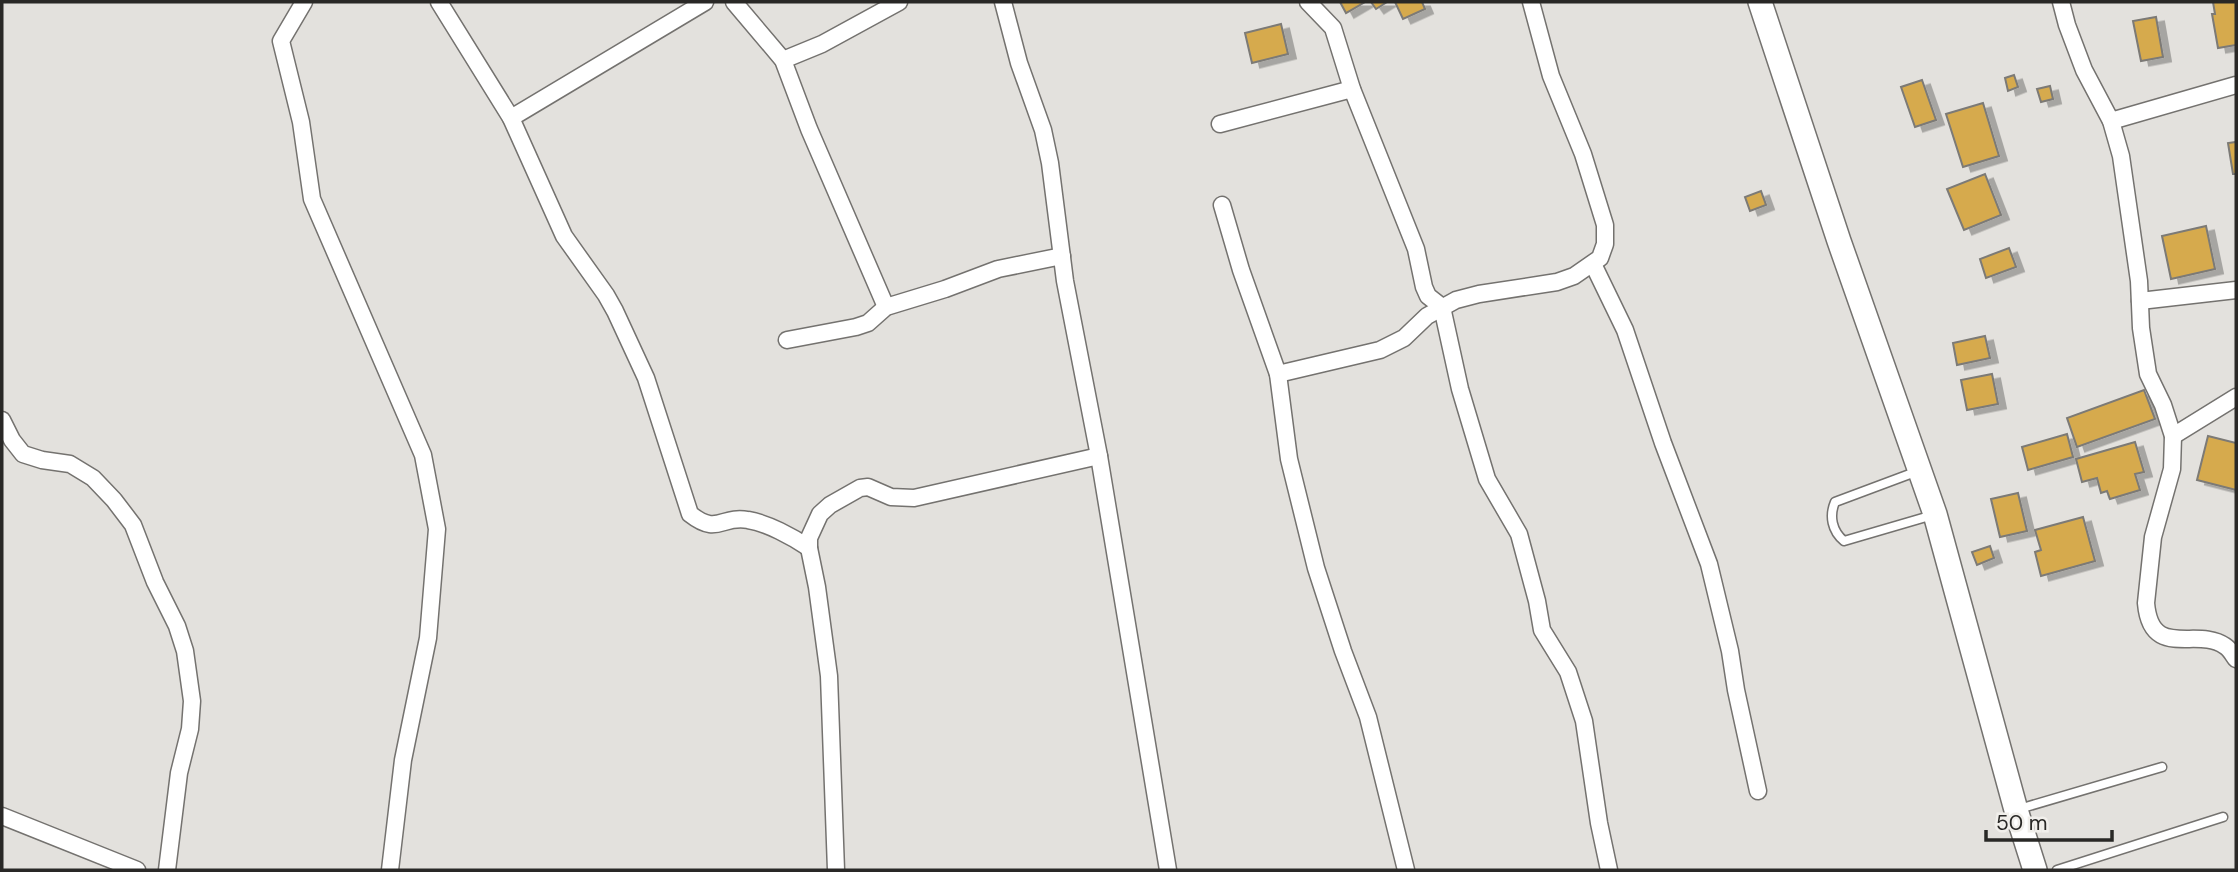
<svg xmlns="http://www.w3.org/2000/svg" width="2238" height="872" font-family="'DM Sans',sans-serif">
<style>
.building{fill:#d6aa4e;stroke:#7c7a76;stroke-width:2;filter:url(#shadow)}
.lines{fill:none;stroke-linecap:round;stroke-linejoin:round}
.lane-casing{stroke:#74726f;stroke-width:11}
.street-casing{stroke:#74726f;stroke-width:19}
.secondary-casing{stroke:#74726f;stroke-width:26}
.lane{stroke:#fff;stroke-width:8}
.street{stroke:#fff;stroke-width:16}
.secondary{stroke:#fff;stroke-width:23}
</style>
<defs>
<filter id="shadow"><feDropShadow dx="8" dy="4.5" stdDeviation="0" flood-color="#0004"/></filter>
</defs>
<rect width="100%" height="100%" fill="#e3e1dd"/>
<g class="building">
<polygon points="1340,2 1365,2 1346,13"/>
<polygon points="1371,2 1387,2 1376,9"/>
<polygon points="1395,2 1422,2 1425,9 1403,19"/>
<polygon points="2213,2 2236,2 2236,45 2218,48 2212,14 2215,14"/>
<polygon points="2156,17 2163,57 2141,61 2133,21"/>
<polygon points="1281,24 1288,54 1252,63 1245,33"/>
<polygon points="2014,75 2018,87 2008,91 2005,78"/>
<polygon points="1922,80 1936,120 1915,127 1901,87"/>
<polygon points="2050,86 2053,99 2041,102 2037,89"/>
<polygon points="1983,103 1999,156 1963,167 1946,114"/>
<polygon points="2236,142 2236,174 2233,174 2228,143"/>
<polygon points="1985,174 2001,215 1964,230 1947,189"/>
<polygon points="1761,191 1766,205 1750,211 1745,197"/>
<polygon points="2206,226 2215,269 2171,279 2162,236"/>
<polygon points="2009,248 2016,267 1986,278 1980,259"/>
<polygon points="1985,336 1990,358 1957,365 1953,343"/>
<polygon points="1992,374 1998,404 1967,410 1961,380"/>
<polygon points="2144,390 2155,419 2077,447 2067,418"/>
<polygon points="2067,434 2073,457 2028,470 2022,447"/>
<polygon points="2208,436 2236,443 2236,490 2197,480"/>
<polygon points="2135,442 2144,472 2135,474 2140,490 2110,499 2107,491 2101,493 2097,478 2082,482 2076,459"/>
<polygon points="2018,493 2027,531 2000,537 1991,499"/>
<polygon points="2083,517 2095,561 2041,576 2035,552 2041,550 2035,530"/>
<polygon points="1990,546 1994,558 1977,565 1972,552"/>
</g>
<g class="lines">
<defs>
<g id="lane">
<path d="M1918 471 1835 502C1829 516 1832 531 1844 541L1933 515"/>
<polyline points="2019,809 2162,767"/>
<polyline points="2057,870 2223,817"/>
</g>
<g id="street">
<polyline points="304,2 281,41 301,122 312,199 423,455 437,529 428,638 403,760 390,870"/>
<path d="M439 2 511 118 564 236 606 295 615 311 646 378 690 514C718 536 721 515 748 520 767 523 793 537 809 548"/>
<polyline points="734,2 783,60 809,129 886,307"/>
<polyline points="1003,2 1019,63 1043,130 1050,163 1065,281 1099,456 1168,870"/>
<polyline points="1308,2 1333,28 1352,89 1416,249 1424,287 1428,296 1442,307 1460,389 1487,479 1519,534 1537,601 1542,630 1568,672 1584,721 1599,823 1609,870"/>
<path d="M2061 2 2067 25 2084 70 2111 121 2121 156 2139 281 2141 328 2148 374 2163 405 2173 436 2172 469 2153 537 2146 603C2151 661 2197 626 2225 646 2230 649 2233 655 2236 659"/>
<polyline points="783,60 822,44 899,2"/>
<polyline points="511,118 705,2"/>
<polyline points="2111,121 2236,85"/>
<polyline points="1220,124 1352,89"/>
<polyline points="1222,205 1241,270 1278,374 1289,459 1316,568 1343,651 1368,717 1406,870"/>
<polyline points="1593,264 1625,330 1663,443 1709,564 1730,651 1736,690 1758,791"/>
<polyline points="2140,301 2236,290"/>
<polyline points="787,340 856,327 868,323 886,307 945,289 998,269 1062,256"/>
<polyline points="1278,374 1380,350 1404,338 1427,316 1456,300 1479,294 1557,282 1574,276 1600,258 1605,244 1605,225 1583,154 1551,76 1531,2"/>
<polyline points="2,420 12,440 23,454 42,460 70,464 93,478 114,500 133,525 155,582 177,626 185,651 192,701 190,729 179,773 167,870"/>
<polyline points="2173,436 2236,397"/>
<polyline points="2,816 137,870"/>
<polyline points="836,870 829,676 817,587 809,548 809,538 820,514 830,505 860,488 868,487 891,497 914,498 1099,456"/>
</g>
<polyline id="secondary" points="1760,2 1839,241 1935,514 2016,810 2035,870"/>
</defs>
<use href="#lane" class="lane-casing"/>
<use href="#street" class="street-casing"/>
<use href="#secondary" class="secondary-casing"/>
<use href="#lane" class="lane"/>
<use href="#street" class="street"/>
<use href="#secondary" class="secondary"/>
</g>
<rect width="2238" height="872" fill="none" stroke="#292826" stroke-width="7"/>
<path d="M1986 830v10h126v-10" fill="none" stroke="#292826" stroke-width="3.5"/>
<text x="1996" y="830" font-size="21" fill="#292826" stroke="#f1efeb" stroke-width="5" paint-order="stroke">50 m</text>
</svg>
